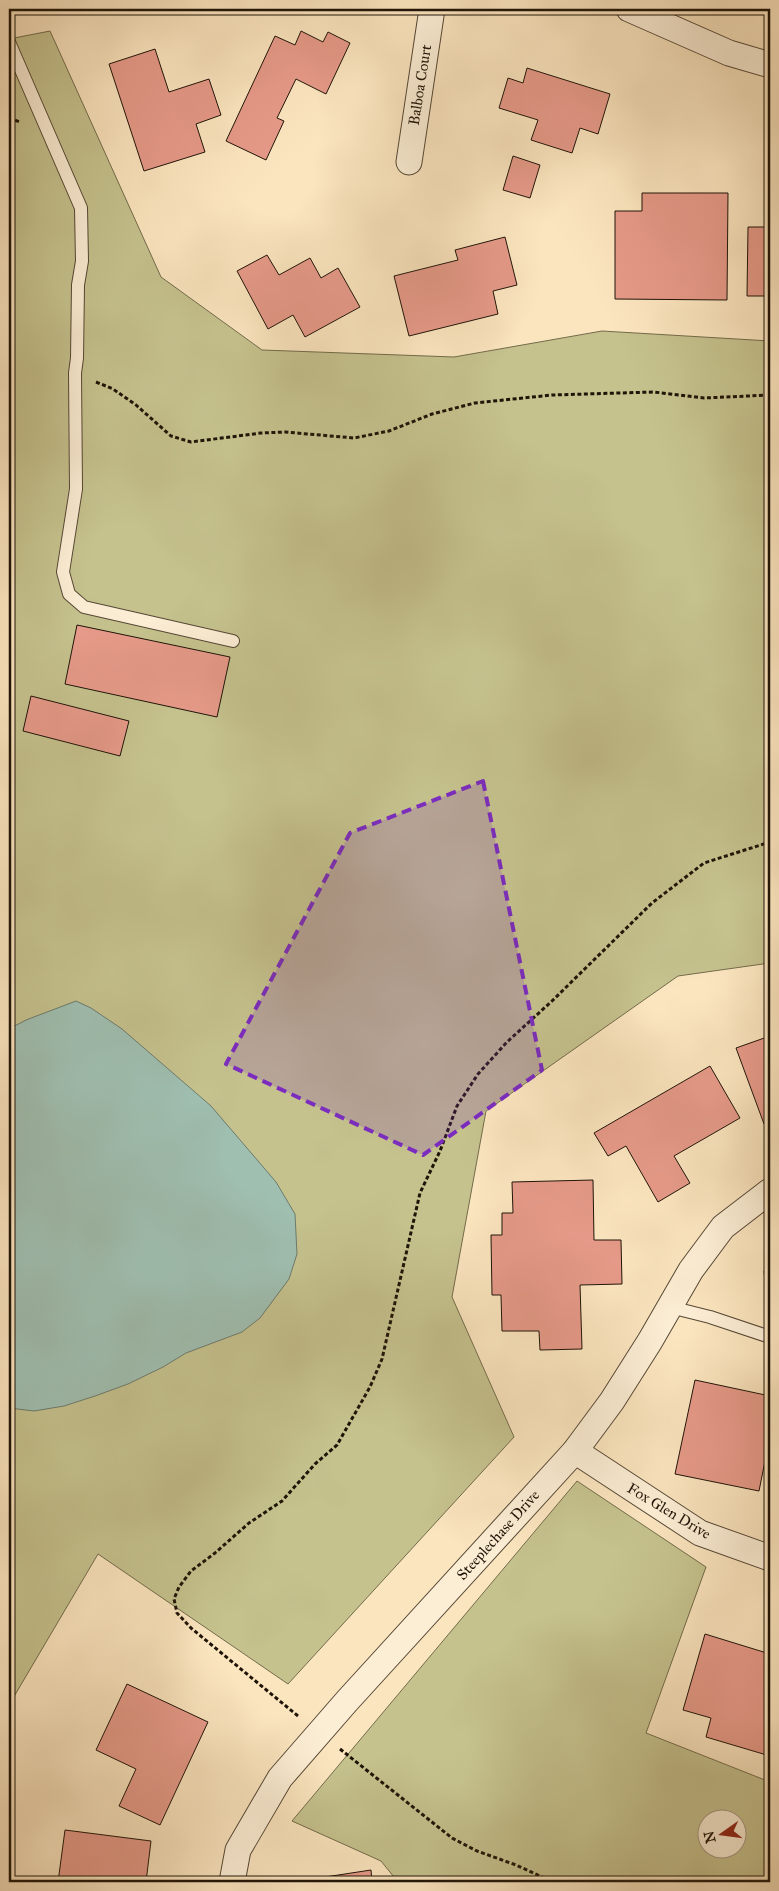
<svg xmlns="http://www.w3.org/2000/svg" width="779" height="1891" font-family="'IM FELL Great Primer',serif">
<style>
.green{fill:#c5c28e;stroke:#726b4b;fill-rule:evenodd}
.water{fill:#9fbfb1;stroke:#6c7b6d}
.building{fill:#e69a89;stroke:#1f1408}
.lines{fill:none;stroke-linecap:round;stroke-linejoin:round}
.service-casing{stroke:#564836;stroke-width:14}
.minor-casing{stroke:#564836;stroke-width:27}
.path{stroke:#1f1408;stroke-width:3;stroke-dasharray:4 2.5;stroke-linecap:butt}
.service{stroke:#fceed5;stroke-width:12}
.minor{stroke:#fceed5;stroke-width:25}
.marked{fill:#7b2cbf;fill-opacity:0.2;stroke:#7b2cbf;stroke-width:4;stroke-dasharray:10 6;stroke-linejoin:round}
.labels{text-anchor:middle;stroke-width:5;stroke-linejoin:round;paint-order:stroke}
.street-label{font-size:15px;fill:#1f1408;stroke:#fceed5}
</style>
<rect width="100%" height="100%" fill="#fbe5bf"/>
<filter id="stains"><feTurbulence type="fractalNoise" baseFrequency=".004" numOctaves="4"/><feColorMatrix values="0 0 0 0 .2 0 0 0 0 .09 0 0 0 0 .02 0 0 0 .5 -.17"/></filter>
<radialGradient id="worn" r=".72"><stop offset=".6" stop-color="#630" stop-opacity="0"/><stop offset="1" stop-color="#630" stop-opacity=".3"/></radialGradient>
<g class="green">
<polygon points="50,31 161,277 262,350 454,357 602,331 770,341 770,963 678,976 486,1111 452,1297 514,1437 288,1684 98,1554 9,1705 9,39"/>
<path d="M577 1481 706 1567 646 1733 770 1782V1882H398L381 1861 292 1821ZM736 1818V1848H706V1818Z"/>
</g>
<polygon class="water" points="76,1001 91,1008 122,1029 211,1106 276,1182 295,1214 297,1254 289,1279 260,1318 242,1332 186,1353 163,1367 128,1384 95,1396 64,1406 34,1411 9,1408 9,1029 26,1020"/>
<g class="building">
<polygon points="301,31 323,42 328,32 350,43 326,94 296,79 277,118 284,121 266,160 226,141 275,36 295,45"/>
<polygon points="155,49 169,92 209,79 221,115 196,124 205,152 144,171 109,64"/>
<polygon points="527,68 610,94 598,134 580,128 572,153 531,140 538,120 499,108 508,78 523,83"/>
<polygon points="513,156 540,165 530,198 503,190"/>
<polygon points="642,193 728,193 727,300 615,299 615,211 642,211"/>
<polygon points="748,227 770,227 770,296 747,296"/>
<polygon points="505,237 517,285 493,291 498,314 409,336 394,276 458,260 455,250"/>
<polygon points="267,255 279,275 310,258 321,278 338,268 360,307 305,337 293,315 268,329 237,271"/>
<polygon points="77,625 230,657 217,717 65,684"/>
<polygon points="31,696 129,721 120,756 23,731"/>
<polygon points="770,1036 770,1121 764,1124 736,1048"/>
<polygon points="710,1066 740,1118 674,1156 690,1183 658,1202 626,1146 608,1156 594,1133"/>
<polygon points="593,1180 594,1240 621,1240 622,1284 580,1285 582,1349 540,1350 539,1331 502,1331 501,1295 492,1295 491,1235 502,1235 502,1213 513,1213 512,1182"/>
<polygon points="770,1270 770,1308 768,1308 764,1271"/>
<polygon points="695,1380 770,1396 770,1447 768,1446 759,1491 675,1474"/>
<polygon points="705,1634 770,1654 770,1756 706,1737 711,1718 683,1710"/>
<polygon points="127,1684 208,1722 160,1825 119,1806 136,1769 96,1750"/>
<polygon points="65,1830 151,1841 146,1882 58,1882"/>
<polygon points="371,1870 372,1882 312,1882 312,1879"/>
</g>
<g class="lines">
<defs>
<g id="service">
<polyline points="9,42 81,208 82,261 78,285 77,358 75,373 76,489 63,572 69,594 84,607 233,641"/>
<polyline points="670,1307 710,1317 770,1337"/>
</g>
<g id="minor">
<polyline points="629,9 729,53 770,65"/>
<polyline points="409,162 432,9"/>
<polyline points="575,1451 700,1533 770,1558"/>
<polyline points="232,1882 238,1850 280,1778 347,1701 575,1451 612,1401 650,1341 691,1270 723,1227 770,1191"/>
</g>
</defs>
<use href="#service" class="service-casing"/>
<use href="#minor" class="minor-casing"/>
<g class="path">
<polyline points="9,118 20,122"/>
<polyline points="96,382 113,389 136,405 171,436 191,442 261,433 285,432 354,438 389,431 432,414 475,403 552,395 654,392 704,398 770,395"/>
<polyline points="298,1716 191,1628 177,1613 174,1599 179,1587 191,1571 215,1553 249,1523 282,1501 315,1464 337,1445 370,1387 382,1359 420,1193 440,1151 457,1106 478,1074 507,1042 552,1001 652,903 704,863 770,842"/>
<polyline points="340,1749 452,1838 477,1851 516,1865 553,1882"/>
</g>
<use href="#service" class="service"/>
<use href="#minor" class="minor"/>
</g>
<path class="marked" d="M483 781 542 1070 423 1155 226 1064 350 833Z"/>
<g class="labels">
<g class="street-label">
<text transform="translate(420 85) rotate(-81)" y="5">Balboa Court</text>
<text transform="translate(669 1511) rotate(31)" y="5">Fox Glen Drive</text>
<text transform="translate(498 1535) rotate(-48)" y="5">Steeplechase Drive</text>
</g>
</g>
<rect width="779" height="1891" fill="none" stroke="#fbe5bf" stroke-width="30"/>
<rect x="10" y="10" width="759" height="1871" fill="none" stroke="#1f1408" stroke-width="2.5"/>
<rect x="15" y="15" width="749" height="1861" fill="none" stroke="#1f1408"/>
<g transform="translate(722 1834) rotate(256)"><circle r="24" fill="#fceed5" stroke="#a49783"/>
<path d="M0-4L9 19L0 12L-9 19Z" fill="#8f2418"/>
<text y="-8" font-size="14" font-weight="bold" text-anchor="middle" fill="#1f1408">N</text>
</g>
<rect width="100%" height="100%" filter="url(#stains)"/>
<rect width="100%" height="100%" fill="url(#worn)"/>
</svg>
